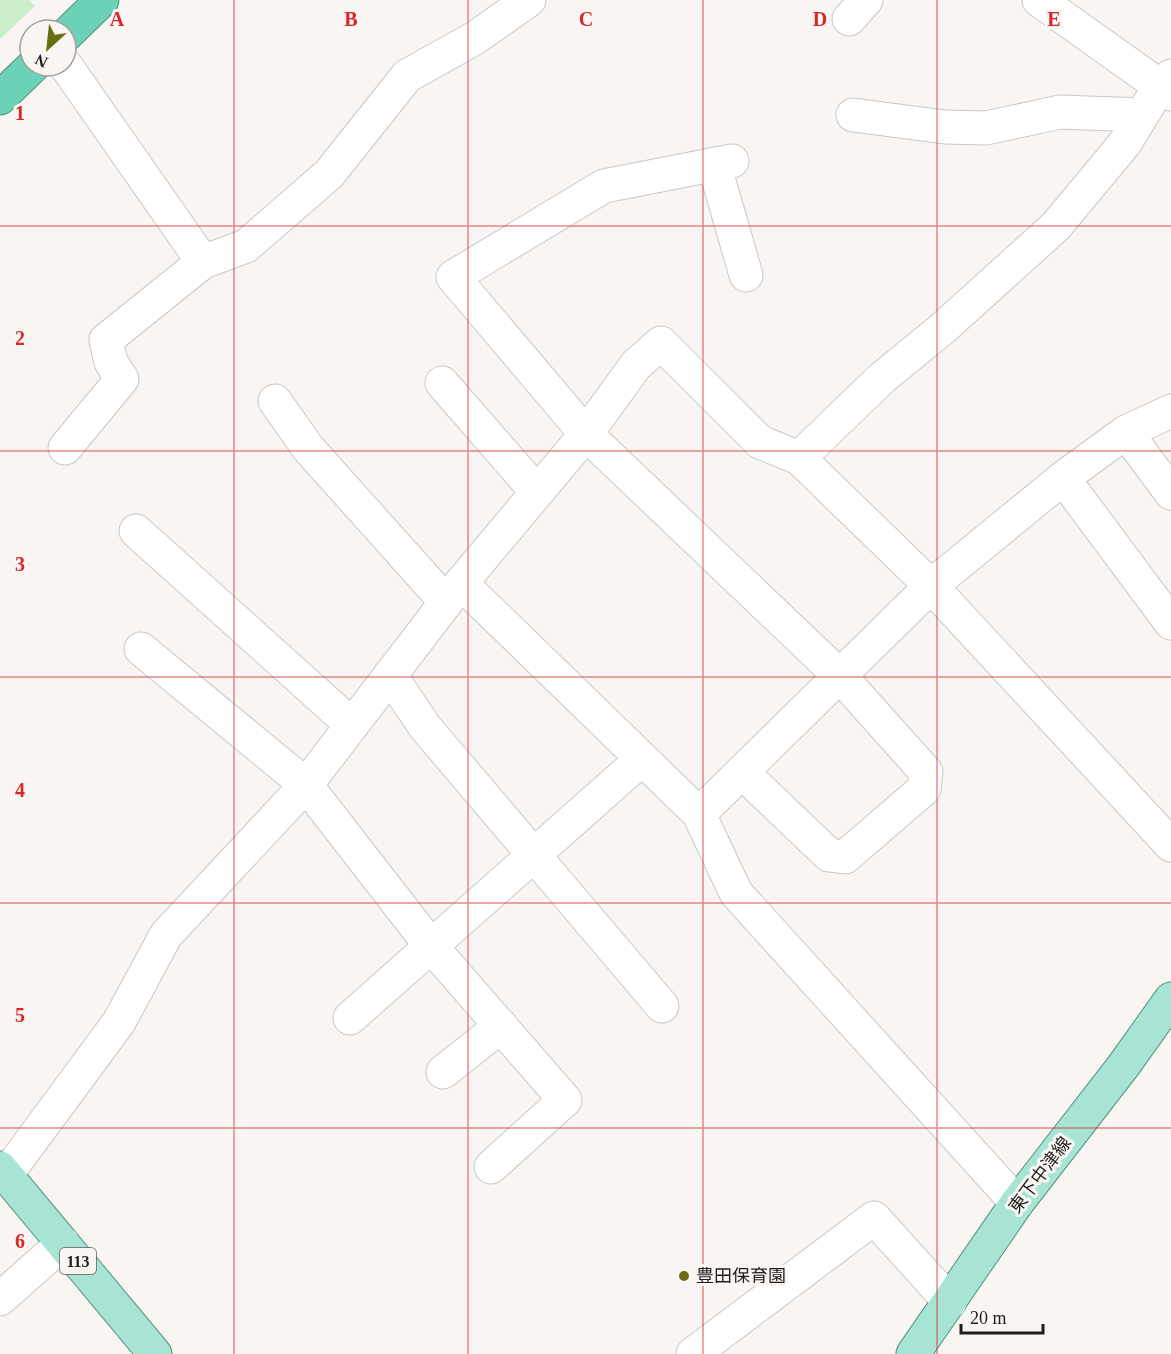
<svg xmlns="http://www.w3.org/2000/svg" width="1171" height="1354" font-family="'Times New Roman','Noto Sans JP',serif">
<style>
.green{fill:#cceecb}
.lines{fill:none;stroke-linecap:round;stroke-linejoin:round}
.minor-casing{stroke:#cbc7c4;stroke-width:35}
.major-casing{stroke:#519381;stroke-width:35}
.highway-casing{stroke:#519381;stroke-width:35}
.minor{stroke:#fff;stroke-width:33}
.major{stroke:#a7e4d4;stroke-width:33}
.highway{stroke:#6cd2b7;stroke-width:33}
.grid{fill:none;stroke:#d62828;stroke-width:1.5;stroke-opacity:0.55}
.poi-dot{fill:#6a6e12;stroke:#f9f5f2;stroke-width:2}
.labels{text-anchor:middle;stroke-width:6;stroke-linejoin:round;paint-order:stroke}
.shield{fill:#f9f5f2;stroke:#615e5d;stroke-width:1.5}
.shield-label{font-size:16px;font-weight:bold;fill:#201e1d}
.street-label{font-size:18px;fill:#201e1d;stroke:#f9f5f2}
.poi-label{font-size:18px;fill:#201e1d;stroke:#f9f5f2;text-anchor:start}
.grid-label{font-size:20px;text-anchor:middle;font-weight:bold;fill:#d62828;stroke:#f9f5f2;stroke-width:6;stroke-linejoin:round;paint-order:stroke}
</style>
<rect width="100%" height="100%" fill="#f9f5f2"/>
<polygon class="green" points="0,0 29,0 35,6 0,39"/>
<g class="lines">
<defs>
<g id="minor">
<polyline points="1039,0 1171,94"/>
<polyline points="849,19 866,0"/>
<polyline points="853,115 945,127 986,128 1060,112 1142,115"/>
<polyline points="732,161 604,186 453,277 586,434 840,676 926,772 924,789 845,857 829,855 742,772"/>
<polyline points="714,164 746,275"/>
<polyline points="203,262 246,246 329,174 407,76 475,38 529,0"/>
<polyline points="442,383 537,492"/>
<polyline points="275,401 308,448 446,602"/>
<polyline points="1126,432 1171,493"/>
<polyline points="65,448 122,379 111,362 106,340 203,262 66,66"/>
<polyline points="799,458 882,378 942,329 1056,226 1125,143 1160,86 1171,76"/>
<polyline points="1063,478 1171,623"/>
<polyline points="136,531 352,725"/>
<polyline points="461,583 699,814 736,893 1017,1203"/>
<polyline points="141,649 306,785 431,946 565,1100 491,1167"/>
<polyline points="390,675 425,727 662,1006"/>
<polyline points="699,814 931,586 1063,478 1126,432 1171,411"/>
<polyline points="350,1018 642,759"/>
<polyline points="443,1072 501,1026"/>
<polyline points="6,1175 119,1022 166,935 306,785 461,583 586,434 636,365 661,343 760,442 799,458 931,586 1171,845"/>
<polyline points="0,1299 63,1243"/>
<polyline points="693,1354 874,1218 950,1302"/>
</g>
<g id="major">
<polyline points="0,1168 155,1354"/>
<polyline points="913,1354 1017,1203 1124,1065 1171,999"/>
</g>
<g id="highway">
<polyline points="66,35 102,0"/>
<polyline points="0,98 33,66"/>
</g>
</defs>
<use href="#minor" class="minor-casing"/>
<use href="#major" class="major-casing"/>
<use href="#highway" class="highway-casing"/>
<use href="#minor" class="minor"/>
<use href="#major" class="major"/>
<use href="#highway" class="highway"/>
</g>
<path class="grid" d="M234 0V1354M468 0V1354M703 0V1354M937 0V1354M0 226H1171M0 451H1171M0 677H1171M0 903H1171M0 1128H1171"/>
<circle class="poi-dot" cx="684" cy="1276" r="6"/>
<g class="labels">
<rect class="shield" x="60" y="1248" width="36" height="26" rx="4.5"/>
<g class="shield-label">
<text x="78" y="1267">113</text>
</g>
<g class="street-label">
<text transform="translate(1040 1175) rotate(-53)" y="6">東下中津線</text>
</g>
<g class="poi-label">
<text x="696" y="1282">豊田保育園</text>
</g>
</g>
<g class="grid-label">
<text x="117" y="26">A</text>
<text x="351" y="26">B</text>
<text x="586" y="26">C</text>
<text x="820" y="26">D</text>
<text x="1054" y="26">E</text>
<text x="20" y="120">1</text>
<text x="20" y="345">2</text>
<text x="20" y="571">3</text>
<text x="20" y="797">4</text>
<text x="20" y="1022">5</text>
<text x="20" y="1248">6</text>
</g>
<g transform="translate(48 48) rotate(207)"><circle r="28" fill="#f9f5f2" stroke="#a29f9d" stroke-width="1.5"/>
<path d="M0-4.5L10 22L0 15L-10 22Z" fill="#6a6e12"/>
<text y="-9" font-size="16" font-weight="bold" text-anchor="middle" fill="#201e1d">N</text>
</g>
<path d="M961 1324v9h82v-9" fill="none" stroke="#201e1d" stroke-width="3"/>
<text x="970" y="1324" font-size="18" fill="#201e1d" stroke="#f9f5f2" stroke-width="4.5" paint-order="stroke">20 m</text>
</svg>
